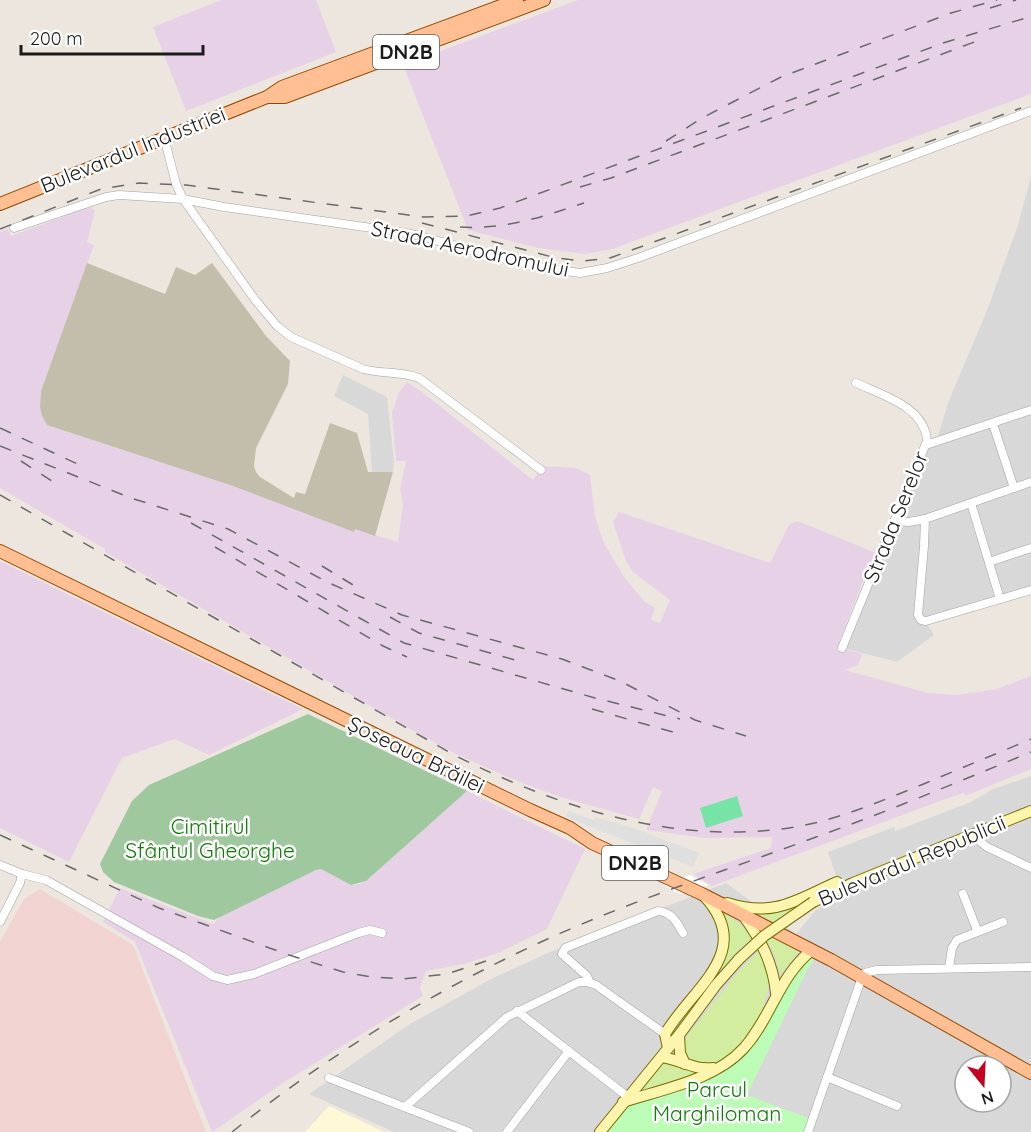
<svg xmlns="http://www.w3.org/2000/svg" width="1031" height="1132" font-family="Quicksand,sans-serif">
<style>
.residential{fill:#d9d8d8;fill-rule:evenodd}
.industrial{fill:#e7d1e7}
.education{fill:#fff8d7}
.military{fill:#f1d4d1}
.construction{fill:#c2beab}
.grass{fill:#d2eca0}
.cemetery{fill:#9fc89f}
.park{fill:#bdfcb7}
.pitch{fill:#77e3a7}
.parking{fill:#dfdfdf}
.pier{fill:#fff}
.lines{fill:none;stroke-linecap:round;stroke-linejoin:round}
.street-casing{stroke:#a2a2a2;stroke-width:9}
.secondary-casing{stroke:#746d00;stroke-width:12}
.primary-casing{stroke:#924a00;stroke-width:14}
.street{stroke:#fff;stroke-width:8}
.secondary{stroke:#fdf4ad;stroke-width:10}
.primary{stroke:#ffbf93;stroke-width:12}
.rail{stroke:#696969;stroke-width:1.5;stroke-dasharray:12 12;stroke-linecap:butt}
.secondary-bridge-casing{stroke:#746d00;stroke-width:12;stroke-linecap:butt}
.secondary-bridge{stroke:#fdf4ad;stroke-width:10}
.labels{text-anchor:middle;stroke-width:5;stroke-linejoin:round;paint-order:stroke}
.shield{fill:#fff;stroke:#5f5f5f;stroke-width:1.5}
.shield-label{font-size:20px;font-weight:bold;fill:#1b1b1b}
.street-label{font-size:21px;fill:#1b1b1b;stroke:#fff}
.park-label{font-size:21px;fill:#0e7d04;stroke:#fff}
</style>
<rect width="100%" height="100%" fill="#ede6df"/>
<g class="residential">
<polygon points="1031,176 1031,593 927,624 934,635 897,662 843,648 877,549 920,452 938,436 949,400 986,313 1018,225"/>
<polygon points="343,375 387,397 394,462 393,472 372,472 368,414 334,396"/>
<path d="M1031 776V1132H394L309 1094 410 1024 491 979 550 952 726 883 796 934 816 910 843 897 828 852 894 827 895 831 898 830 971 802 993 789ZM965 1066H1001V1102H965Z"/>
</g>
<g class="industrial">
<polygon points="221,0 316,0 336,52 186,111 153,27"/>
<polygon points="578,0 1031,0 1031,94 612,249 585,254 538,248 468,230 403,65"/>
<polygon points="89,207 95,210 87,242 94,245 41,391 40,407 42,416 47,425 233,486 354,532 355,529 398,542 403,504 400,489 406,461 396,461 392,413 399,392 407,382 422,392 533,480 543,466 576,468 590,475 595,517 604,543 624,577 645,602 655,608 651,620 660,623 670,600 633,572 626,561 613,522 619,512 770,563 789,525 795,522 800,522 876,553 868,573 862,583 840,640 838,647 862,654 858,665 845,670 928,693 957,695 997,689 1031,676 1031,769 965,796 964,793 940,801 712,886 693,874 771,848 772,837 705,838 646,830 662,791 653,787 639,819 560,797 512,779 454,753 412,730 105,552 105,549 0,488 0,232 8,229 11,236"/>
<polygon points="0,561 71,596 303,709 209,755 175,739 122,758 69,862 0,828"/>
<polygon points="467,791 585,849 547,929 498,953 464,964 426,971 420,988 423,996 283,1083 212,1132 135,942 103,922 120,888 213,924 220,917 316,870 321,869 351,885 360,884 366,881"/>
</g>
<polygon class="education" points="329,1106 384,1132 305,1132"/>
<polygon class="military" points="40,889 133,945 206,1132 0,1132 0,942 24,899"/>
<polygon class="construction" points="87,263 165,294 176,267 195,275 212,263 266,336 290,361 288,384 256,448 254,466 256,472 260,477 294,498 296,492 305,494 330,423 357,433 368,472 393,472 375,536 355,529 354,532 233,486 47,425 42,416 40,407 41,391"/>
<g class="grass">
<polygon points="797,905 772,923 753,914 752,911"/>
<path d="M720 910 739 923 752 938 732 956 724 972 720 974C728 961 721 925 720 910Z"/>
<polygon points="773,936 800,950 780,975 775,956 767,940"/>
<path d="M758 952C789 977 746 1060 710 1065 703 1066 694 1062 687 1061L684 1045 687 1036 740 970Z"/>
<polygon points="666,1060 696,1074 645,1091 643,1088"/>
</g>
<polygon class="cemetery" points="308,714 467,791 366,881 351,885 321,869 316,870 214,920 198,916 114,882 103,872 100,864 132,801 149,785"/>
<polygon class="park" points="812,957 815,958 807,970 747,1095 811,1119 806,1132 600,1132 619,1108 731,1059 791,980 808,959"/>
<polygon class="pitch" points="737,796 743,816 706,828 700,808"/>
<polygon class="parking" points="568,811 594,820 595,817 636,829 699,853 693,867 566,817"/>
<polygon class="pier" points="690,875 708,885 680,894 663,885"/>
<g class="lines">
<defs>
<g id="street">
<path d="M164 137 176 184 183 199 256 301 277 326 291 337 363 369C381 374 401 371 419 378L541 470"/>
<polyline points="14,228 106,197 119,195 183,199 224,207 379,229 412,234 531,266 580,273 607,268 638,258 1031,111"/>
<polyline points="993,424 1014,488"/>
<polyline points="926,445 1031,410"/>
<polyline points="971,503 1000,599"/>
<polyline points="925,519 924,546 918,615 921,620 926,621 1031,590"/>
<polyline points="895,521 909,522 925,519 1031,482"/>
<polyline points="989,562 1031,548"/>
<path d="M842 648 927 441C925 407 882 395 856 383"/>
<polyline points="972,835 987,847 1031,868"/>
<polyline points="0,865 22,874 46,880 183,957 213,976 227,980 254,974 358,933 370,930 382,933"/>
<polyline points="963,894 977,930"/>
<polyline points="0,922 20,883 22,874"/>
<polyline points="949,968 952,948 957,940 1003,922"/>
<path d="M590 983 587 976 562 954 565 948 658 911C672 912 677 923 683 933"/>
<polyline points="517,1011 628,1097"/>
<polyline points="827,1077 897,1106"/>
<polyline points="329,1078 469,1132"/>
<polyline points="405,1107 507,1017 579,982 587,982 596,985 665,1034"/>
<polyline points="507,1132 569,1051"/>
<polyline points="808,1132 862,977 865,973 877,970 1031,967"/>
</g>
<g id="secondary">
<polyline points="813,902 853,883 1031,811"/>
<path d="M727 903C775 918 796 900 837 882"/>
<path d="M743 915C761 940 773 963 776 993"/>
<polyline points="679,1035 680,1053 685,1064"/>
<path d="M668 1048 665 1034C693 987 755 952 705 897"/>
<path d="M662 1057C682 1060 692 1070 713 1068"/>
<path d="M623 1102C663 1089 715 1080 744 1048 771 1018 779 976 812 950"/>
<polyline points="600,1132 679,1035 716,985 739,959"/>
</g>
<g id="primary">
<polyline points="268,97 285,97 544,0"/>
<polyline points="0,204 267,97 282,87 517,0"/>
<polyline points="0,551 530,810 570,828 592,843 702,894 831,960 1031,1073"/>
</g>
</defs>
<use href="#street" class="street-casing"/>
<use href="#secondary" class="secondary-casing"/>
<use href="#primary" class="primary-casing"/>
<use href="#street" class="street"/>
<use href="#secondary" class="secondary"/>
<use href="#primary" class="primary"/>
<g class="rail">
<polyline points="990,8 1016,0"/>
<polyline points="666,141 702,118 781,77 951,13 997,0"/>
<polyline points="580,187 611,178 977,41"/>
<polyline points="422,223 556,258 583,261 610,258 1021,108"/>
<path d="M460 227C504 230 542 217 584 203"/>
<polyline points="0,229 101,189 139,183 186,185 423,217 466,216 500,208 943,43 1029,17"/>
<polyline points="0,428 84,467"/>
<polyline points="0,446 131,498 228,529 327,582 402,615 562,659 620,681 695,720 746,736"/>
<polyline points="21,461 52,481"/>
<path d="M0 495 454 755C565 811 694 852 819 822 856 812 891 797 926 783 961 768 996 754 1031 739"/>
<polyline points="191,523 404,643 595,698 680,719"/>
<polyline points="215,547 383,646 407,657"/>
<polyline points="322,566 363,591"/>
<polyline points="390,617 419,633 515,660"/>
<polyline points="592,709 676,733"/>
<polyline points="0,835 159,908 289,955 343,972 372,977 403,979 447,974 486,961"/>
<path d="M232 1132C323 1059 422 998 528 948 621 904 719 873 816 837 889 811 960 781 1031 752"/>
</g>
<defs>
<polyline id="secondary-bridge" points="739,959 764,936 813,902"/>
</defs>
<use href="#secondary-bridge" class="secondary-bridge-casing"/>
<use href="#secondary-bridge" class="secondary-bridge"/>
</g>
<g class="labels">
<g class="shield">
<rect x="373" y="35" width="66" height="34" rx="4.5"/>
<rect x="602" y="846" width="66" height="34" rx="4.5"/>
</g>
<g class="shield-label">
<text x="406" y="59">DN2B</text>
<text x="635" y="870">DN2B</text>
</g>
<g class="street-label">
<text transform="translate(133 150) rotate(-22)" y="7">Bulevardul Industriei</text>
<text transform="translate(470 249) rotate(12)" y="7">Strada Aerodromului</text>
<text transform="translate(896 517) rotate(-68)" y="7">Strada Serelor</text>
<text transform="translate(416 755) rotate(26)" y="7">Șoseaua Brăilei</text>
<text transform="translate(912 861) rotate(-23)" y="7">Bulevardul Republicii</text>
</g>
<g class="park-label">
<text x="210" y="834">Cimitirul<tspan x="210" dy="24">Sfântul Gheorghe</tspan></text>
<text x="717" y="1097">Parcul<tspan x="717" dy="24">Marghiloman</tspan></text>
</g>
</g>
<g transform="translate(983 1084) rotate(162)"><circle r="28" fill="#ffffff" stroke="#a4a4a4" stroke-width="1.5"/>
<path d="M0-4.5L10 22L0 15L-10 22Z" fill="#c60020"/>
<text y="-9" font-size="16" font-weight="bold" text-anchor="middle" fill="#1b1b1b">N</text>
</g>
<path d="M21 45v9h182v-9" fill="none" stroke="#1b1b1b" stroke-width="3"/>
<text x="30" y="45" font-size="18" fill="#1b1b1b" stroke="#ffffff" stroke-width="4.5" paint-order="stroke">200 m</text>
</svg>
